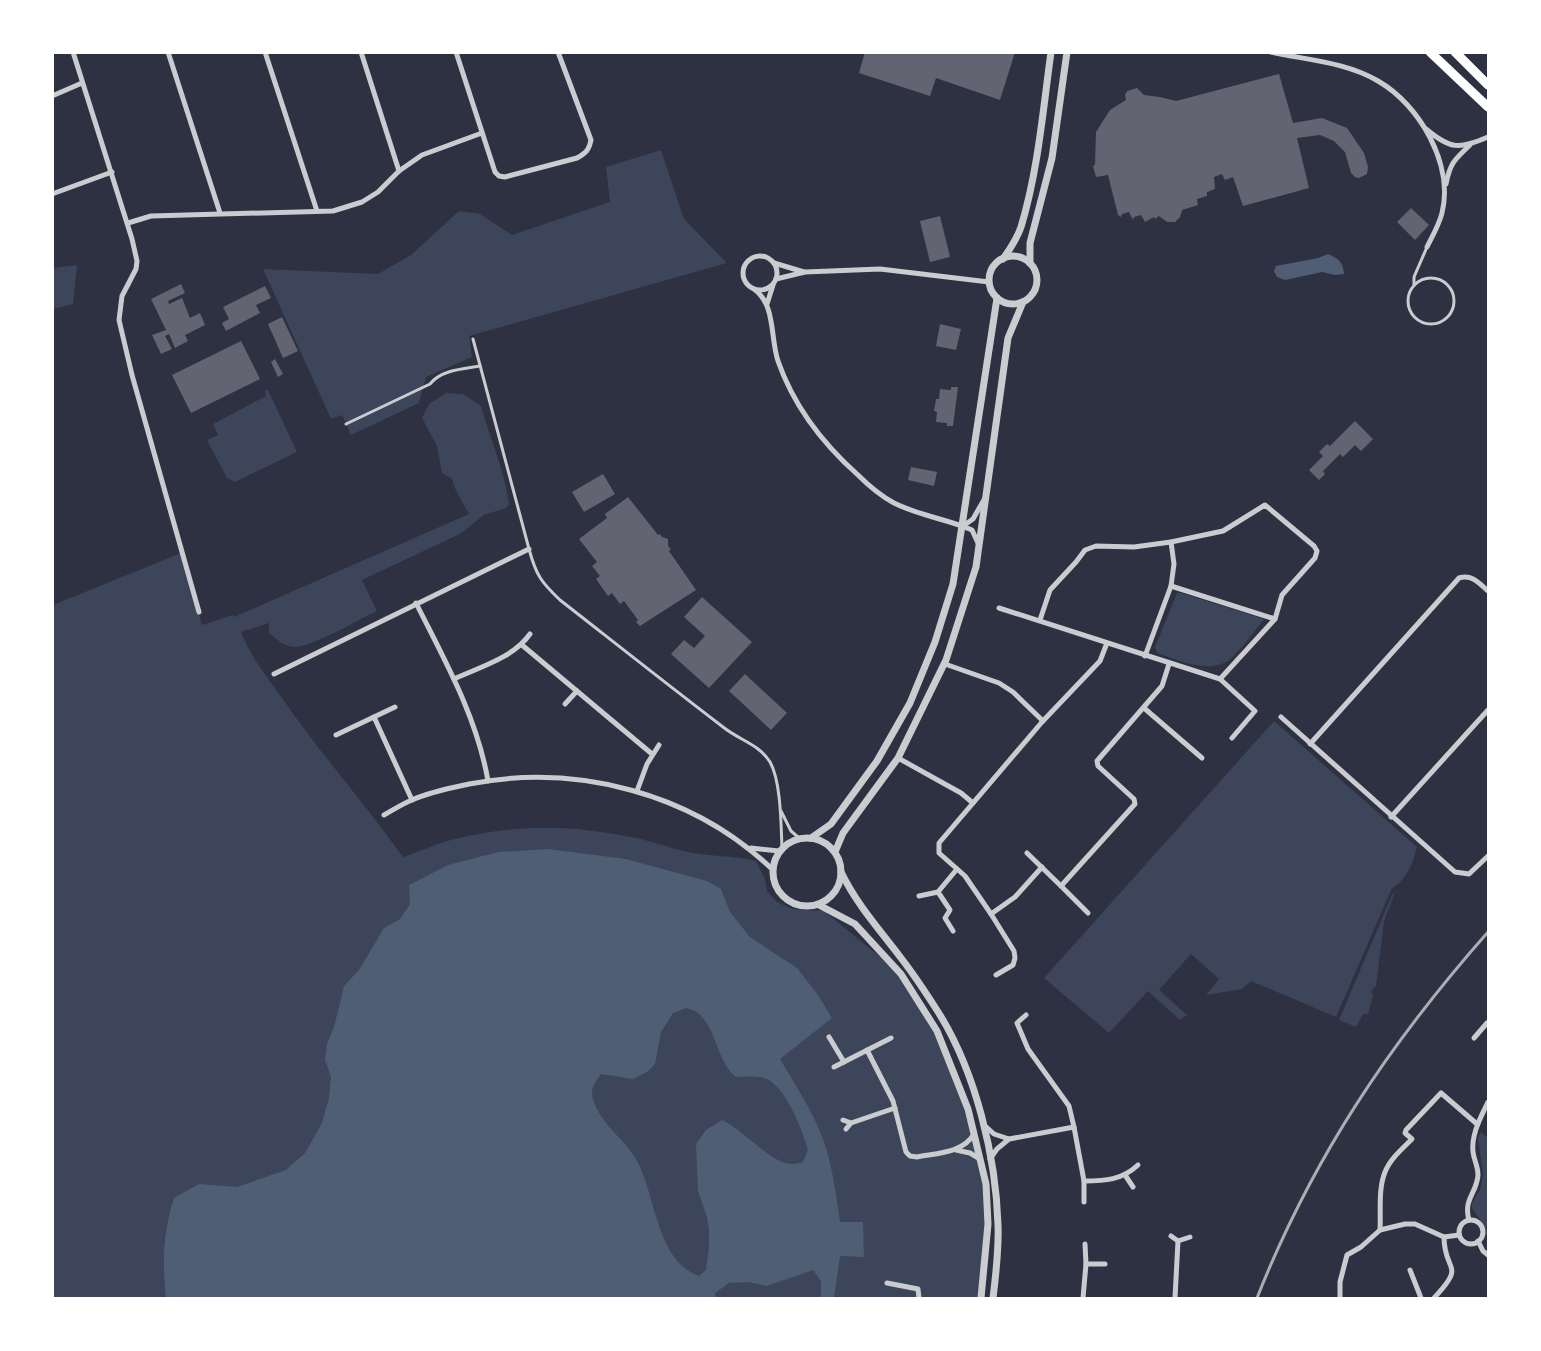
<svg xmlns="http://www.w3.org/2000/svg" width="1541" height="1351" font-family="'Alegreya Sans',sans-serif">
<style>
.green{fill:#3c4559}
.water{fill:#4f5d75;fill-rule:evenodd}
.building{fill:#626471}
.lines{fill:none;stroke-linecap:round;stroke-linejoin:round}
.service{stroke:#caccd0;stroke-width:3}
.minor{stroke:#caccd0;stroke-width:5}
.tertiary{stroke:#caccd0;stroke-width:7}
.trunk{stroke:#fff;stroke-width:9}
.rail{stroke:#abadb3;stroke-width:3}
</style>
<rect width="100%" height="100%" fill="#2d3142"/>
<g class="green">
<polygon points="661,150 684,219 727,263 469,336 472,357 426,377 419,403 351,435 342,415 331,419 263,269 378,274 411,255 459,211 480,214 512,235 610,202 606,167"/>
<polygon points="77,265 73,304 53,309 53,268"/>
<polygon points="268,390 297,452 235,482 227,478 207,440 218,435 213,424 266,396 265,391"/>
<path d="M446 393 463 394 481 406C490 439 505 471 509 504L506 508 484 515 460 534 362 580 377 611C360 619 310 648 294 647 284 646 276 639 269 633V623L241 632C250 655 265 675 280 695 318 751 364 802 403 857 421 851 440 842 459 838 519 824 571 825 631 837 649 840 666 847 684 851 708 857 732 855 756 861L765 879 767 891 777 902 793 909 824 911 901 974 937 1031 966 1103 980 1159 988 1224 981 1298H53V605L181 553 202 625 233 615 234 617 469 514 456 491 452 479 442 473 437 446 422 418 429 404Z"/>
<path d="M1177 593H1181L1264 619C1256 629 1236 657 1226 662 1205 673 1178 660 1157 653L1155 647Z"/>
<path d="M1274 721 1417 847C1413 863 1407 880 1392 888L1336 1017 1251 981 1242 989 1206 995 1219 979 1191 954 1159 990 1187 1015 1180 1020 1148 991 1109 1033 1044 978Z"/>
<polygon points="1395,892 1384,921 1376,986 1371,991 1373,996 1368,1014 1363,1014 1356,1027 1339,1020 1392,895"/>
<polygon points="1481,1132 1488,1138 1488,1247 1485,1227 1472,1208 1472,1203 1480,1190 1483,1175 1478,1138"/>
</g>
<g class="water">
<path d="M1328 254C1339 259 1343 262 1344 274L1335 275 1322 272 1285 280 1277 277 1274 271 1276 266 1318 258Z"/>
<path d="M548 849 626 859 707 881 721 889 730 912 750 937 797 968 818 995 832 1018 780 1059C795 1084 811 1109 822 1136 832 1163 836 1193 840 1222H863L864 1257 840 1256 834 1298H821V1281L813 1270 767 1286 748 1282 729 1283 715 1293V1298H166C162 1263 163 1232 174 1198L199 1184 237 1187 286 1170 305 1153 322 1123 329 1098 331 1077 325 1060 327 1044 334 1027 344 986 359 970 384 928 400 919 410 904 409 885 448 865 498 852ZM686 1008C717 1014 713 1059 736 1077 746 1077 760 1075 769 1080 788 1092 802 1130 808 1150L803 1162C796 1164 791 1165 785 1163 766 1157 743 1130 722 1120L706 1130 696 1144 698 1191 707 1217 709 1230V1247L706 1270 699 1276C655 1260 657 1196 636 1159 624 1138 600 1124 593 1099 590 1089 595 1082 601 1074L633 1079 647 1072 655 1064 661 1032 673 1013Z"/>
</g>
<g class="building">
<polygon points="865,52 1015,52 1000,100 936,78 930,96 859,73"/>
<polygon points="1279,74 1293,123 1322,118 1347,128 1364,153 1368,167 1367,174 1359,178 1355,177 1351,173 1345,152 1334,141 1320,135 1297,138 1309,188 1243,206 1233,177 1225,180 1222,174 1214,177 1215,189 1207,192 1207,196 1197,199 1198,205 1182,210 1180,217 1175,222 1167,222 1159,216 1155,219 1154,217 1145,222 1141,215 1134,217 1133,220 1129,212 1122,214 1121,217 1118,215 1108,175 1096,177 1093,166 1095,165 1096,132 1110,110 1126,100 1125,95 1127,91 1137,88 1144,95 1160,97 1176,101"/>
<polygon points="1411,208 1429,225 1415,240 1397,222"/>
<polygon points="940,216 950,257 930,262 920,221"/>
<polygon points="181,284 185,293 168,301 169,304 182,298 190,318 200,313 205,325 185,335 188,341 175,348 169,334 165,336 172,349 161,354 152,335 166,330 151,299"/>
<polygon points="265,286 271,298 256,305 260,313 226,331 222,323 229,319 223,307"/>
<polygon points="282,317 298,351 283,358 268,324"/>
<polygon points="940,324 961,329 956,350 936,346"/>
<polygon points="241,341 260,379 191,413 172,375"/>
<polygon points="275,359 283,374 278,377 271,362"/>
<polygon points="951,387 958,387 953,426 947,426 947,423 936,422 937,412 934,411 936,399 939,399 940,389 951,390"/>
<polygon points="1355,421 1373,439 1361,451 1355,445 1343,457 1340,454 1323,471 1325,474 1319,480 1309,470 1323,456 1319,452 1327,444 1330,446"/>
<polygon points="911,467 937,472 934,486 908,480"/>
<polygon points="603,474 615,494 584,512 572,492"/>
<polygon points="628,497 658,535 660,534 662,537 668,539 668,546 671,549 669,551 696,590 640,626 636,622 638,620 624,601 620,604 612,593 608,596 596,579 600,576 592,566 597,562 579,539 607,518 605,514"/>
<polygon points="702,597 752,642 709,688 671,654 684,640 694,648 705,636 684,617"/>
<polygon points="745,674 787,713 771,730 729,691"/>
</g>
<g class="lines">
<g class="service">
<circle cx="1431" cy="301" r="23"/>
<polyline points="1414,285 1414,277 1427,247"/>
<path d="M473 339 529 549C536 575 541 582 560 600 615 643 668 685 723 727 739 740 759 744 770 762 781 781 781 825 782 848"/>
<path d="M346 424 430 384C441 370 462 369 480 366"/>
<polyline points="781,811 791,831 799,838"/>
</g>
<g class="minor">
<polyline points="73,52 132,239 137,261 136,269 122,296 119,320 132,375 199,612"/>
<polyline points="168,52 220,213"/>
<polyline points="265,52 317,211"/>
<polyline points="361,52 399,171"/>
<path d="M456 52 495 172 499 176 505 177 577 158C586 153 589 150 591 140L558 52"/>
<path d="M1271 52C1306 60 1346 62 1378 81 1420 105 1454 165 1442 213 1439 225 1432 237 1427 247"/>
<polyline points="52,96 82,83"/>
<path d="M1426 129C1451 150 1459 149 1488 137"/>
<path d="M1446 184C1450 163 1455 159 1470 145"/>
<polyline points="52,194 112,172"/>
<polyline points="128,223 151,216 333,211 362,202 378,192 399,171 422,155 482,133"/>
<circle cx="760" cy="273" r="17"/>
<polyline points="774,263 804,272"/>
<polyline points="776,279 805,272 880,269 989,282"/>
<path d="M754 289C776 305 770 337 778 361 794 407 822 443 858 475 869 486 881 496 894 503 920 516 947 519 972 530L978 543"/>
<polyline points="767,304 773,285"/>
<polyline points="963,526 973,519 985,498"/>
<polyline points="1171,586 1275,619"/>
<path d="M416 603C445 661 477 717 488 781"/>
<polyline points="999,608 1220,679 1255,711 1232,738"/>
<polyline points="1040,620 1050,590 1076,562 1085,550 1096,546 1134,547 1171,542 1223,531 1265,505 1314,546 1317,551 1315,558 1282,595 1275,619 1220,679"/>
<polyline points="522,645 652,754"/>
<polyline points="1145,656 1171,586 1174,564 1171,542"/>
<polyline points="945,664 999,683 1013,692 1043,721"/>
<polyline points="274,674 529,549"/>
<path d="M454 679C480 667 513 658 530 634"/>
<polyline points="565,704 577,691"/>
<polyline points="1144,708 1202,758"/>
<polyline points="374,717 412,800"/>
<polyline points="1281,717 1455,872 1469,874 1488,856"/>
<polyline points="336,735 395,707"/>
<path d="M1310 744 1459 578C1472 574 1479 583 1488 591"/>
<polyline points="898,758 961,793 973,803"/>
<polyline points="637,791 647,764 659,745"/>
<path d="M384 815C393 810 402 804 412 800 429 792 450 788 469 784 577 763 693 793 773 870"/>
<polyline points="1391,817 1488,710"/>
<polyline points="751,848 779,851"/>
<polyline points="1027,853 1061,886 1135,804 1134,799 1098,766 1097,761 1162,686 1169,664"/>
<polyline points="1061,886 1088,913"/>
<polyline points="919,896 938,892"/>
<polyline points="991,914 1015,897 1042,867"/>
<polyline points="953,931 945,918 950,910 938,892 957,869"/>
<polyline points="996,975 1013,965 1015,958 1014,951 991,914 965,876 939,853 939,843 1042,722 1100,661 1107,643"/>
<polyline points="1026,1015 1017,1023 1028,1049 1069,1106 1074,1127"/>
<polyline points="829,1037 844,1062"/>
<polyline points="1474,1038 1487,1023"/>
<path d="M867 1050 893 1101 906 1152 910 1156 917 1157C937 1153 963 1153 974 1134"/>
<polyline points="834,1067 891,1038"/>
<polyline points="843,1120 851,1123 846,1129"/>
<polyline points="851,1123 895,1108"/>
<polyline points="984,1125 994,1134 1009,1139 997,1149 990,1159"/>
<polyline points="1009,1139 1074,1127 1084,1181 1084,1202"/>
<polyline points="956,1150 970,1153 980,1159"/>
<polyline points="1125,1175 1133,1187"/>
<path d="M1084 1181C1105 1181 1122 1180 1138 1165"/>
<path d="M1469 1220C1463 1199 1477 1193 1478 1175 1478 1166 1474 1160 1473 1152 1471 1134 1481 1117 1488 1102"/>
<circle cx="1471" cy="1232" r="12"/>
<path d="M1380 1230C1381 1212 1378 1189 1385 1172 1390 1159 1402 1149 1412 1139L1405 1133 1406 1130 1441 1093 1477 1124"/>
<polyline points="1171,1236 1178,1241 1175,1298"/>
<polyline points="1178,1241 1190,1237"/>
<polyline points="1478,1241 1483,1251 1488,1255"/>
<polyline points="1086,1264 1105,1264"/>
<polyline points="1410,1270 1421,1298"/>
<polyline points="887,1283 918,1289 919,1298"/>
<polyline points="1083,1298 1086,1264 1085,1244"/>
<polyline points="1340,1298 1340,1282 1347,1255 1361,1247 1380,1230 1405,1224 1415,1224 1444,1237 1459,1235"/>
<path d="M1434 1298C1467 1263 1444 1273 1444 1237"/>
</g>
<g class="tertiary">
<circle cx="1013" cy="280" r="24"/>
<path d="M1003 259C1010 249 1017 239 1021 227 1038 171 1043 110 1051 52"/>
<polyline points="1030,263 1030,243 1052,158 1067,52"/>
<circle cx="807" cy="872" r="34"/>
<polyline points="811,838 831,824 877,761 910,703 935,642 953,584 997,298"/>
<polyline points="835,852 843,833 898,758 946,660 976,567 1008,338 1023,302"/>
<path d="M841 872C857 905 880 930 901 958 915 976 928 996 940 1015 976 1074 996 1157 998 1225 999 1250 996 1274 993 1298"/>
<polyline points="819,905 855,924 901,974 937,1031 968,1109 986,1184 988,1224 981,1298"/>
</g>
<g class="trunk">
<polyline points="1430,52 1488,107"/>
<polyline points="1455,52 1488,85"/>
</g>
<path class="rail" d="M1257 1298C1312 1159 1389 1044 1488 932"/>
</g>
<rect width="1541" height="1351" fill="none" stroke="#ffffff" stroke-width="108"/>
</svg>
